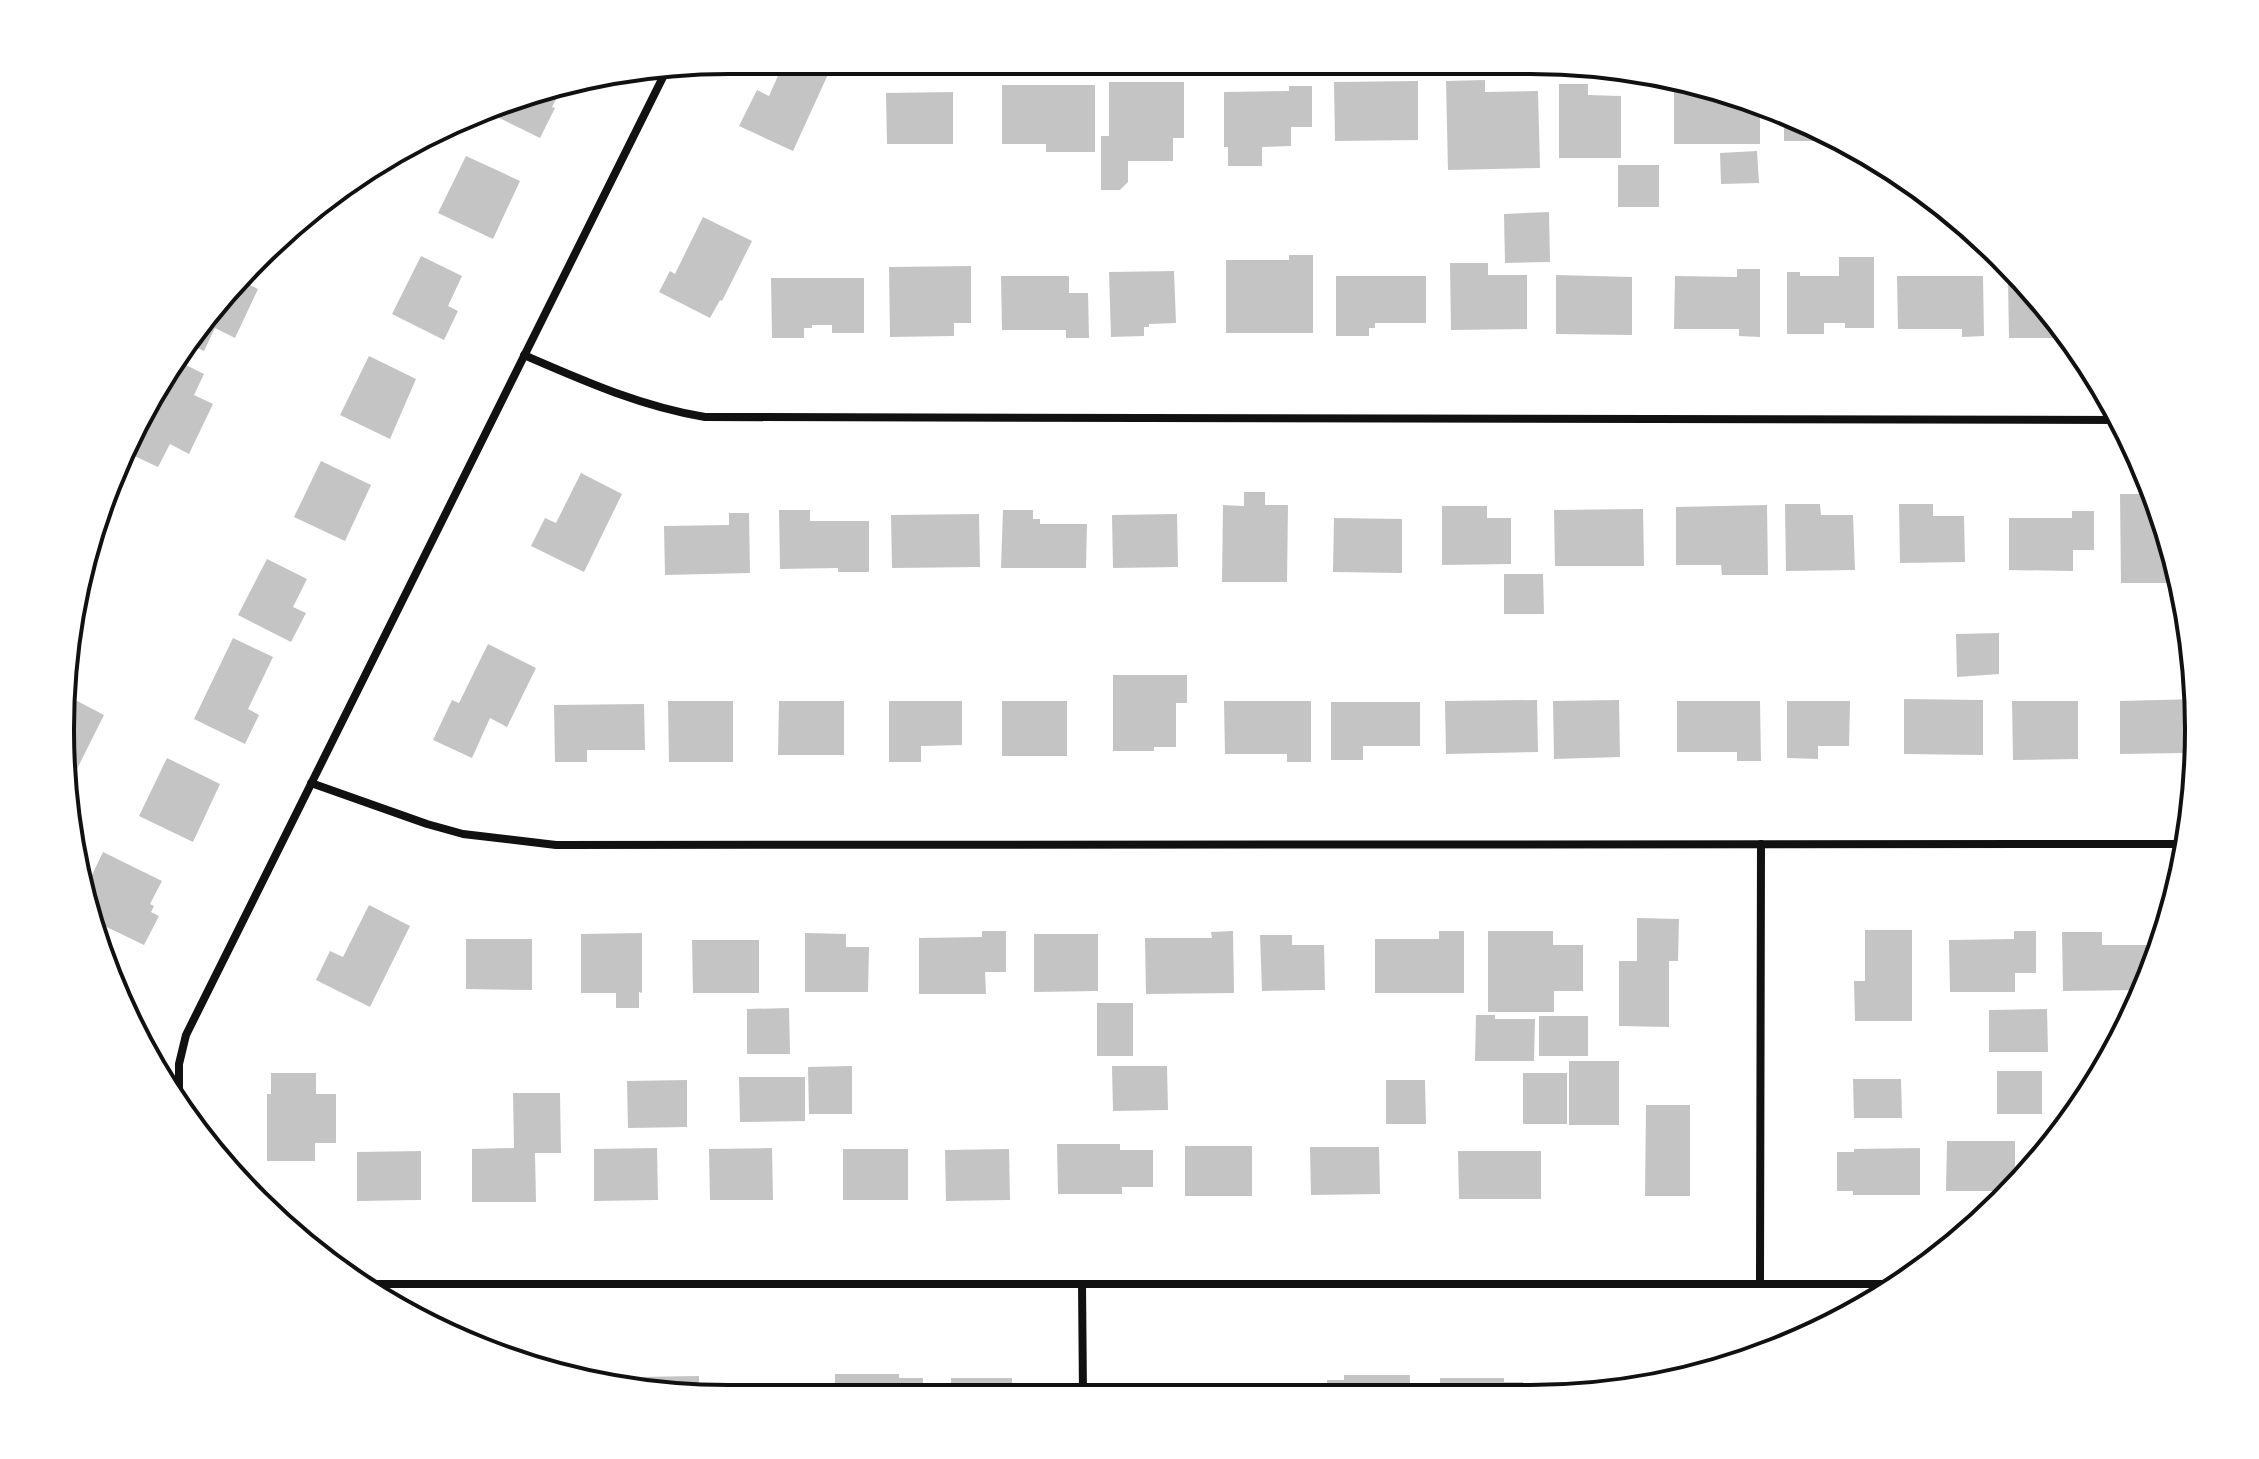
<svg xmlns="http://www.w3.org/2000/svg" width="2259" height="1459" font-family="'Golos Text',sans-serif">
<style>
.building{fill:#c4c4c4}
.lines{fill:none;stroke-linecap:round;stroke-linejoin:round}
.minor{stroke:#111;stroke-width:8}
.rim{fill:none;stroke:#111;stroke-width:4}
</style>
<rect width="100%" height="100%" fill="#fff"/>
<g class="building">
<polygon points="785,60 809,61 830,70 793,151 739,126 757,90 769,96"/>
<polygon points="1485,80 1485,92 1538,91 1540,168 1448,170 1446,81"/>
<polygon points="1418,81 1418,140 1335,141 1334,82"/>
<polygon points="1109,82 1184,82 1184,138 1173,138 1173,161 1128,161 1128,182 1120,190 1101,190 1101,136 1109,136"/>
<polygon points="1559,84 1588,84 1588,95 1621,96 1621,158 1559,158"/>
<polygon points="1002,85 1095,85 1095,152 1046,152 1046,144 1002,144"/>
<polygon points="1289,86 1312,86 1312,127 1291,127 1291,146 1262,147 1262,166 1228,166 1228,147 1224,147 1224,92 1289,91"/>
<polygon points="562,88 552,107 555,108 540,138 489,113 492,106 515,95"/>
<polygon points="1695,89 1760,109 1760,144 1674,144 1674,91"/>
<polygon points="953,92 953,144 887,144 886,93"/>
<polygon points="1784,116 1825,129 1843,141 1784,141"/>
<polygon points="1757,151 1759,183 1721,184 1720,153"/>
<polygon points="466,156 520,181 493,239 438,213"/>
<rect x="1618" y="165" width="41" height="42"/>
<polygon points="1549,212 1550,262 1505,263 1504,214"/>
<polygon points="703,217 752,241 722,301 720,300 710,318 659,292 670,271 675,274"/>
<polygon points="1289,255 1313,255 1313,333 1226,333 1226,260 1289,260"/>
<polygon points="421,256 462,276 448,306 458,311 444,340 392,314"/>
<polygon points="1839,257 1874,257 1874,328 1845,328 1845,323 1824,323 1824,334 1787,334 1787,272 1800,272 1800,276 1839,276"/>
<polygon points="1450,263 1488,263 1488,275 1527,275 1527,329 1451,330"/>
<polygon points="971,266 971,323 954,323 954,336 890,337 889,267"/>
<polygon points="1737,269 1760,269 1760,337 1739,336 1739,329 1674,329 1675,276 1737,277"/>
<polygon points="1174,271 1176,323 1149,324 1149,327 1144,327 1144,336 1111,337 1109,272"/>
<polygon points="1556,275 1632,277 1632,335 1556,334"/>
<polygon points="1001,276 1069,276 1069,293 1088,293 1089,338 1066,338 1066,330 1002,330"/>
<polygon points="1336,276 1426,276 1426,323 1375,323 1375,328 1369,328 1369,336 1336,336"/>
<polygon points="1897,276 1983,276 1984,336 1962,337 1962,329 1898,329"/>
<polygon points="771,278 864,278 864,333 832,333 832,325 812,325 812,328 804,328 804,338 772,338"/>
<polygon points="242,281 258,289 235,338 215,328 204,351 187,343 199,322"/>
<polygon points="2008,281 2022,281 2060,322 2071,338 2009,338"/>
<polygon points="369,356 416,379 390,439 340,415"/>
<polygon points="178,361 204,374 194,395 213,404 189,454 170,444 158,467 128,453"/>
<polygon points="321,461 371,485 345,541 294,517"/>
<polygon points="581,473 622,494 584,572 531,546 545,518 556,523"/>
<polygon points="1244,492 1265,492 1265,505 1288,505 1287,582 1222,582 1223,505 1244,506"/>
<polygon points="2120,494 2153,494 2176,556 2181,583 2121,583"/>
<polygon points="1785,504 1820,504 1821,515 1853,515 1855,570 1786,571"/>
<polygon points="1899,504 1933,504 1933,516 1964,516 1965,562 1900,563"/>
<polygon points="1767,505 1768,575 1722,575 1721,565 1676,565 1676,507"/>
<polygon points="1442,506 1487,506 1487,518 1511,518 1511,564 1442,565"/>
<polygon points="1643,509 1644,566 1555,566 1554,510"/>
<polygon points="779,510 810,510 810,521 869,521 869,572 838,572 838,568 780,569"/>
<polygon points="1003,510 1033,510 1033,519 1040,519 1040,524 1087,524 1086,568 1001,568"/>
<polygon points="2072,511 2094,511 2094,550 2073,550 2073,571 2009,570 2009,518 2072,518"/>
<polygon points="729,513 749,513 750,573 665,575 664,526 729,525"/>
<polygon points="979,514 980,567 892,568 891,515"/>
<polygon points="1177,514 1178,567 1113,568 1112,515"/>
<polygon points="1334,518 1402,519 1402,573 1333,572"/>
<polygon points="267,559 307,579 293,607 306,613 291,642 238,615"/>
<polygon points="1504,574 1543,574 1544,614 1504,614"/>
<polygon points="1999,633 1999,674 1957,677 1956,634"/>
<polygon points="233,638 273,657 248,709 259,715 245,744 194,719"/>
<polygon points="488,644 536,668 507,727 490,718 472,758 433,740 452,700 459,703"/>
<polygon points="1113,675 1187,675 1187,703 1176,703 1176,747 1154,747 1154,751 1113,751"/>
<polygon points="62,693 104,715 71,781 64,715"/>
<polygon points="1904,699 1983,700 1983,755 1904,754"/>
<polygon points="2197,699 2195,761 2185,761 2184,753 2120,754 2120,701"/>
<polygon points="1537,700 1538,752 1446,754 1445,701"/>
<polygon points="1619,700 1620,757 1554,759 1553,701"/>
<polygon points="668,701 733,701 733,762 669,762"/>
<polygon points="779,701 844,701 844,755 778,755"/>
<polygon points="889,701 962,701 962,745 921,746 921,762 889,762"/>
<rect x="1002" y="701" width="65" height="55"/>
<polygon points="1224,701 1311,701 1311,762 1287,762 1287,754 1225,754"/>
<polygon points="1677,701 1760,701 1761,761 1737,761 1737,752 1677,752"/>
<polygon points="1787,701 1850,701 1849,746 1818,746 1818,759 1787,758"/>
<polygon points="2012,701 2078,701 2078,759 2013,760"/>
<polygon points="1331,702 1420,702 1420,746 1363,746 1363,760 1331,760"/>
<polygon points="644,704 645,750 587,750 587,762 555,762 554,705"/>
<polygon points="167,758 220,784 193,842 139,816"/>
<polygon points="103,852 162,881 150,904 154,906 151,912 159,916 144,945 90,919 83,902 82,896"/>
<polygon points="369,905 410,926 370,1007 316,980 330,951 343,957"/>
<polygon points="1637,918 1679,919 1678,961 1669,961 1669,1027 1619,1026 1619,961 1637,961"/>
<polygon points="1865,930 1912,930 1912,1021 1855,1021 1854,981 1865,981"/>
<polygon points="982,931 1006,931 1006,972 985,972 986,994 919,994 919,938 982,937"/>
<polygon points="1233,931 1234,993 1146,994 1145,938 1212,938 1211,932"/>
<polygon points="1439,931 1464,931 1464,993 1375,993 1375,939 1439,939"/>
<polygon points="1488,931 1553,931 1553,945 1583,945 1583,991 1554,991 1554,1012 1488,1012"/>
<polygon points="2014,931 2036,931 2036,973 2015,973 2015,992 1950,992 1949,940 2014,939"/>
<polygon points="2062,932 2102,932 2102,945 2153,945 2153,967 2143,990 2063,991"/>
<polygon points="642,933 642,993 639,992 639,1008 616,1008 616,993 581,993 581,934"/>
<polygon points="805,933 846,934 846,947 869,947 868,992 805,992"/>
<polygon points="1034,934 1098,934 1098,991 1034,992"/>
<polygon points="1260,935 1292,935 1292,945 1324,945 1325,990 1262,991"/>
<polygon points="466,939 532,939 532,990 466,989"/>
<polygon points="692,940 759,940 759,993 693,993"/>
<rect x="1097" y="1003" width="36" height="53"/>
<polygon points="789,1008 790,1054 747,1054 747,1009"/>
<polygon points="2047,1009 2048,1052 1989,1052 1989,1010"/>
<polygon points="1476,1015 1495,1015 1495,1019 1535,1019 1534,1061 1475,1061"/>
<rect x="1539" y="1016" width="49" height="40"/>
<rect x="1569" y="1061" width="50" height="64"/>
<polygon points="852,1066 852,1114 809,1114 808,1067"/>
<polygon points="1112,1066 1167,1066 1168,1110 1113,1111"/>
<rect x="1997" y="1071" width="45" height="43"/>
<polygon points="271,1073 316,1073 316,1094 336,1094 336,1143 315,1143 315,1161 267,1161 267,1094 271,1094"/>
<rect x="1523" y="1073" width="44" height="51"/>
<polygon points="739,1077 805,1077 805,1121 740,1122"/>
<polygon points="1853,1079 1901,1079 1902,1118 1854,1118"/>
<polygon points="687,1080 687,1127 628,1128 627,1081"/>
<polygon points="1386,1080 1425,1080 1426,1124 1386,1124"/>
<polygon points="513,1093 560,1093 561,1153 535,1153 536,1202 472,1202 472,1149 514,1148"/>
<polygon points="1646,1105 1690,1105 1690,1196 1645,1196"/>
<polygon points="1947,1141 2015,1141 2015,1187 2011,1191 1946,1191"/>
<polygon points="1057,1144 1120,1144 1120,1150 1153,1150 1153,1187 1122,1187 1122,1194 1058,1194"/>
<rect x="1185" y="1146" width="67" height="50"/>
<polygon points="1310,1147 1379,1147 1380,1194 1311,1195"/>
<polygon points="657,1148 658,1200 594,1201 594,1149"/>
<polygon points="772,1148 773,1200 710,1200 709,1149"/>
<polygon points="1920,1148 1920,1195 1853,1195 1853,1191 1837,1191 1837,1152 1854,1152 1854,1149"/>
<rect x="843" y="1149" width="65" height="51"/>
<polygon points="1009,1149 1010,1200 946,1201 945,1150"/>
<polygon points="421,1151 421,1200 357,1201 357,1152"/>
<polygon points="1458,1151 1541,1151 1541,1199 1459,1199"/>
<polygon points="835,1374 899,1374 899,1378 923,1378 923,1395 835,1394"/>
<polygon points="1344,1375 1410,1375 1410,1397 1327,1396 1327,1380 1344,1380"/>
<polygon points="699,1376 699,1394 636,1392 636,1377"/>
<rect x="951" y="1378" width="61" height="17"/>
<polygon points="1440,1378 1504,1378 1504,1382 1523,1382 1523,1397 1440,1397"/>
<polygon points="1672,1379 1673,1381 1567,1398 1567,1384 1604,1384 1604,1380"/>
<polygon points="791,1383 791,1394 724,1394 724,1384"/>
<rect x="1181" y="1383" width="91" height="13"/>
</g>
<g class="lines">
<g class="minor">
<path d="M524 355C584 381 640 406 705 417L2121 420"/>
<polyline points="311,783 427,824 463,834 556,845 2187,844"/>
<polyline points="179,1108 179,1064 186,1035 666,71"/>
<polyline points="371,1284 1900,1284"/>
<polyline points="1082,1284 1083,1395"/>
<polyline points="1760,1284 1761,844"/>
</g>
</g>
<path d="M0 0H2259V1459H0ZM729 74H1530A655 655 0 0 1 2185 729V730A655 655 0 0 1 1530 1385H729A655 655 0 0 1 74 730V729A655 655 0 0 1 729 74Z" fill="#fff" fill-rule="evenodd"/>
<path class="rim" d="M729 74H1530A655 655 0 0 1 2185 729V730A655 655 0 0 1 1530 1385H729A655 655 0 0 1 74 730V729A655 655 0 0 1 729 74Z"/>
</svg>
